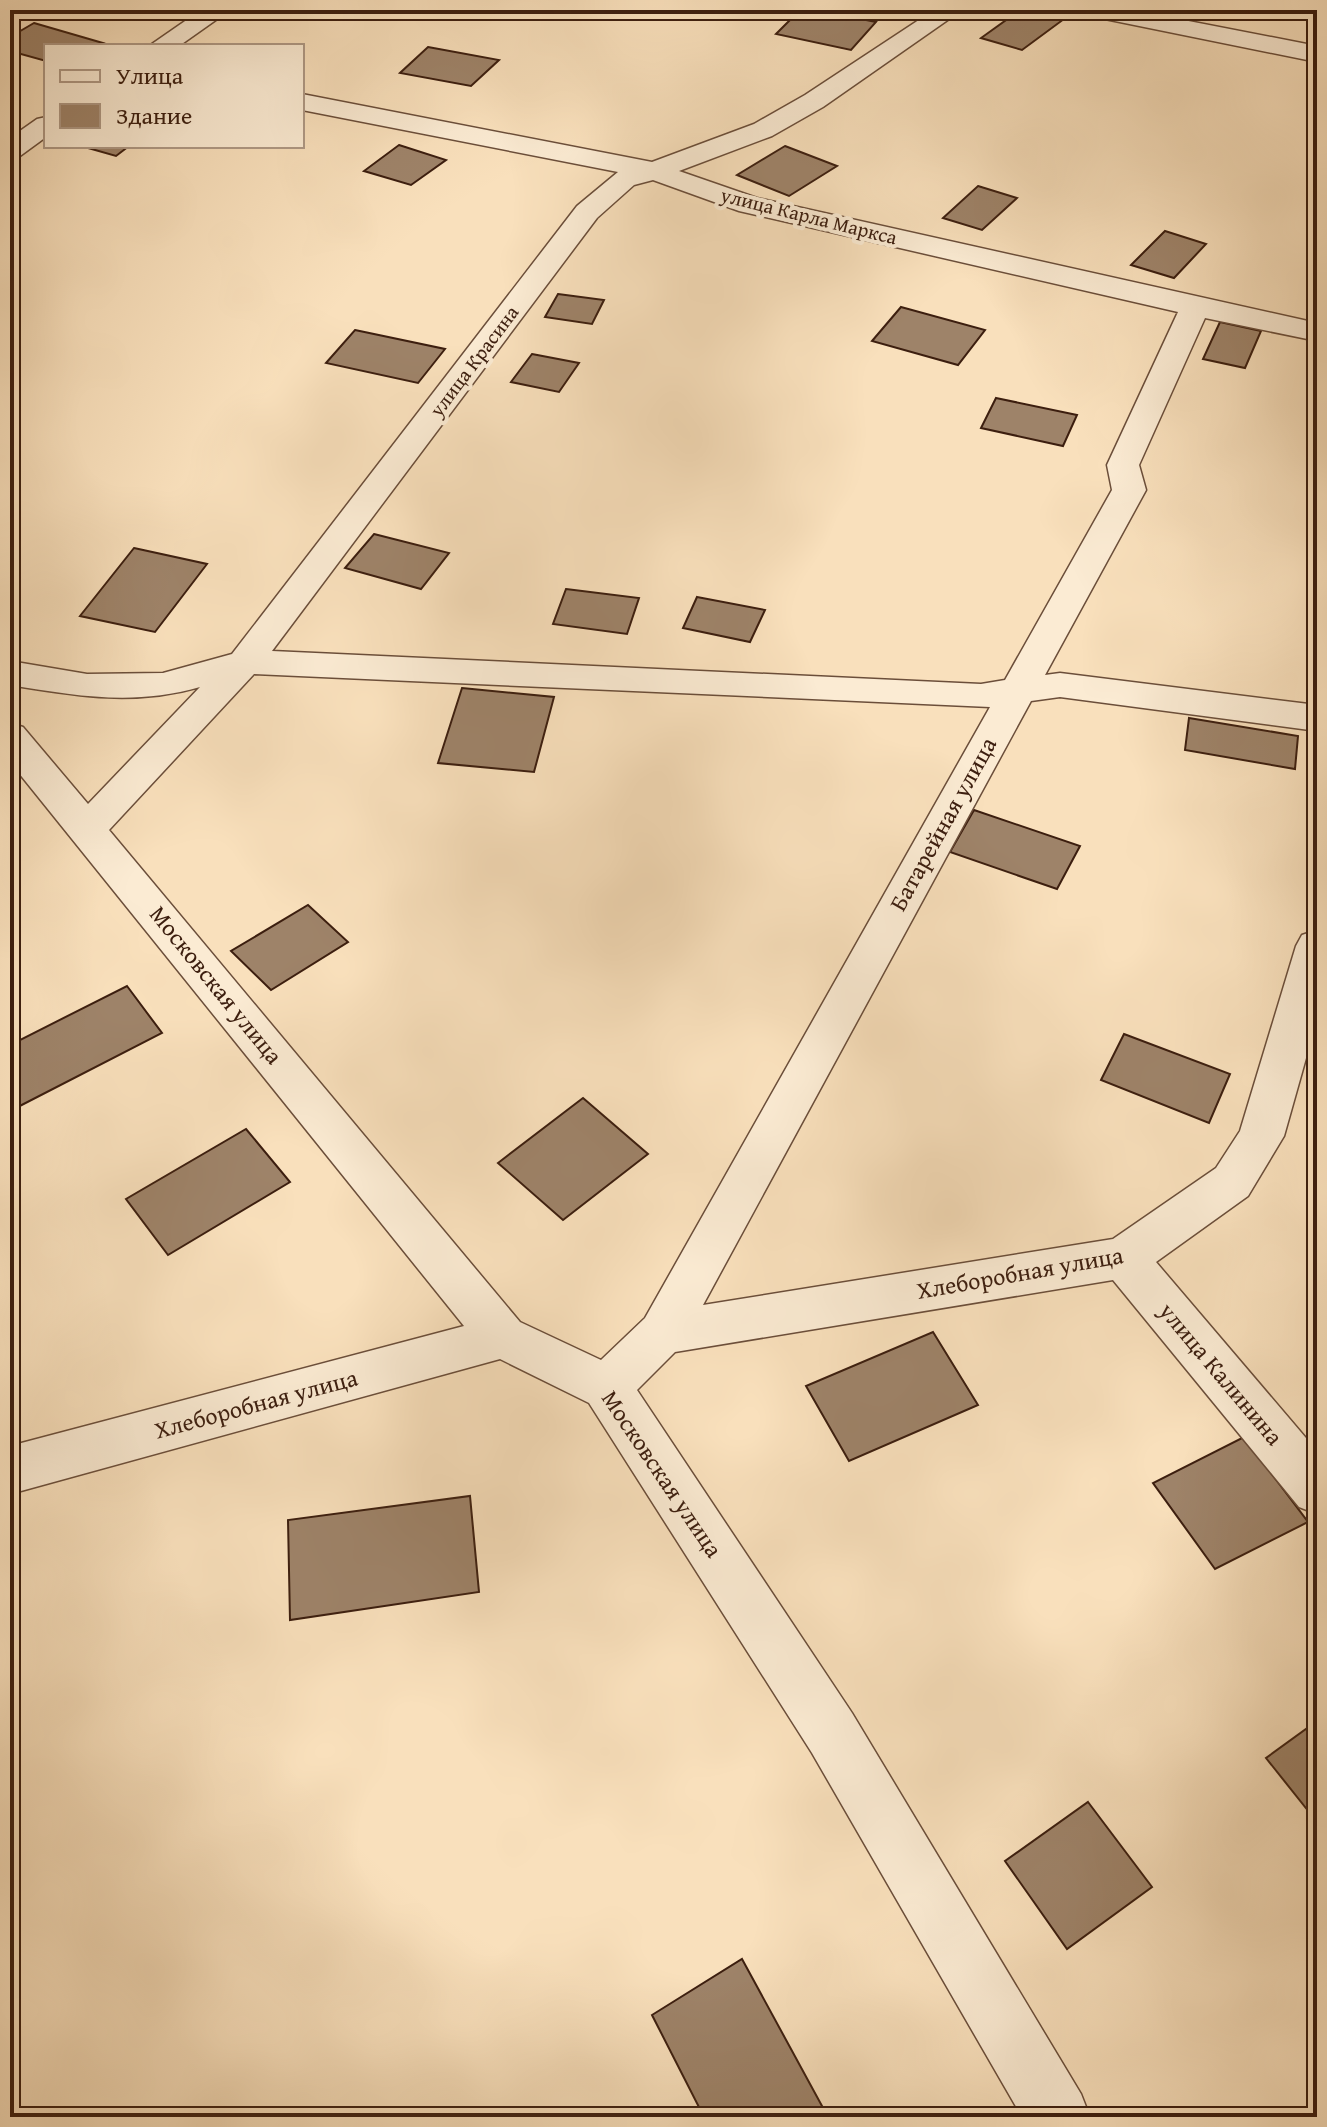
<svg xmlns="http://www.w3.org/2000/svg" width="1327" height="2127" font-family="'Gentium Book Plus',serif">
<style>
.building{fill:#9e8369;stroke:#3c1e0f;stroke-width:2}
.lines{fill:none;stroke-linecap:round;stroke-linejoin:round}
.minor-casing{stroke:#6b4e3a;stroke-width:3}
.minor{fill:#fbebd3;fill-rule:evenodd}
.labels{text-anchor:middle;stroke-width:8;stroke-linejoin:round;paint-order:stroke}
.far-street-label{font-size:20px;fill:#3c1e0f;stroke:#fbebd3}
.street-label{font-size:24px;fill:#3c1e0f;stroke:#fbebd3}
</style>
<rect width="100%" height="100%" fill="#f9e0bc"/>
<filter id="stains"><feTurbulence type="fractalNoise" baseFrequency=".0025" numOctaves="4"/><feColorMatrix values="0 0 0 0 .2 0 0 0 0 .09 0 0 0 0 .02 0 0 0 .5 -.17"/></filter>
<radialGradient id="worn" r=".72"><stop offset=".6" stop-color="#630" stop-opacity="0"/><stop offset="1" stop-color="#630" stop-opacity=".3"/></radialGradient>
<g class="building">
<polygon points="800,10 817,10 876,22 851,50 776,34"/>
<polygon points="1020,10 1033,10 1064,19 1022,50 981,38"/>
<polygon points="34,23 103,43 97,46 46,46 46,61 10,51 10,37"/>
<polygon points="428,47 499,60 471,86 400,73"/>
<polygon points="399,145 446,160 411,185 364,171"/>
<polygon points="81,146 129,146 116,156"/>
<polygon points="785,146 837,166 789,196 737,175"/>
<polygon points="978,186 1017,198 982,230 943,218"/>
<polygon points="1165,231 1206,244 1174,278 1131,265"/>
<polygon points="558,294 604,300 592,324 545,317"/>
<polygon points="901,307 985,330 958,365 872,341"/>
<polygon points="1220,322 1261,331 1245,368 1203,359"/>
<polygon points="355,330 445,349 418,383 326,363"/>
<polygon points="532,354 579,363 559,392 511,382"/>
<polygon points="996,398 1077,415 1063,446 981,428"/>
<polygon points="374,534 449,553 421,589 345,568"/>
<polygon points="134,548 207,564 155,632 80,616"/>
<polygon points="566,589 639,598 627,634 553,624"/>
<polygon points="697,597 765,610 750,642 683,628"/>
<polygon points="462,688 554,697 534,772 438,763"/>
<polygon points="1189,718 1298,736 1295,769 1185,750"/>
<polygon points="974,810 1080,846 1057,889 950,852"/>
<polygon points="308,905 348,942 271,990 231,951"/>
<polygon points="127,986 162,1033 10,1111 10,1045"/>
<polygon points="1124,1034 1230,1074 1209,1123 1101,1080"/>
<polygon points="583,1098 648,1154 563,1220 498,1163"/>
<polygon points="246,1129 290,1182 168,1255 126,1199"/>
<polygon points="933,1332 978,1405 849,1461 806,1386"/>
<polygon points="1244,1437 1308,1522 1215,1569 1153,1483"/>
<polygon points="470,1496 479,1592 290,1620 288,1520"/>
<polygon points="1317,1721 1317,1822 1266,1758"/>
<polygon points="1088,1802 1152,1887 1067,1949 1005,1861"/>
<polygon points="742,1959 828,2117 704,2117 652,2015"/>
</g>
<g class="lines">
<defs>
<g id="minor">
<polygon points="201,10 230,10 179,46 149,46"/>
<path d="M934 10H962L823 107 772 136 679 171 757 198 1317 323V341L1205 318 1139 465 1146 490 1045 675 1060 673 1317 705V731L1060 697 1031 701 703 1305 1113 1239 1216 1168 1240 1131 1296 946 1302 935 1317 930V1019L1284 1136 1248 1196 1156 1262 1317 1451V1514L1299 1507 1113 1280 675 1352 637 1390 852 1713 1081 2094 1090 2117H1022L812 1753 589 1403 500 1359 10 1494V1446L464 1326 10 762V723L23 727 88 804 200 687C134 706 77 696 10 685V661L87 674 163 673 232 654 577 206 618 172 302 110V94L652 162 754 124 805 95ZM653 180 739 211 1178 312 1107 465 1112 490 1005 680 981 684 272 651 597 218 634 185ZM254 674 990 707 645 1318 601 1360 520 1322 109 830Z"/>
<polygon points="1083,10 1132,10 1317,46 1317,62 1095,17 1086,15"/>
<polygon points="46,117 46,137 20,156 10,158 10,138 37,119"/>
</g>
</defs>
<use href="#minor" class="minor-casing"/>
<use href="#minor" class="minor"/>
</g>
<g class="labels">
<g class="far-street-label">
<text transform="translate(809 216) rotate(14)" y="7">улица Карла Маркса</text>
<text transform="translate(474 361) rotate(-53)" y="7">улица Красина</text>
</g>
<g class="street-label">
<text transform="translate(943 824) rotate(-61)" y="8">Батарейная улица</text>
<text transform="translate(216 985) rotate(51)" y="8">Московская улица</text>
<text transform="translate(1020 1273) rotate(-10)" y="8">Хлеборобная улица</text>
<text transform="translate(1221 1374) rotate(50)" y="8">улица Калинина</text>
<text transform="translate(256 1404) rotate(-15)" y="8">Хлеборобная улица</text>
<text transform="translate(662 1474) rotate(56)" y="8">Московская улица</text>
</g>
</g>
<rect width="1327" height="2127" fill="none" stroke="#f9e0bc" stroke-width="40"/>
<rect x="12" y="12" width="1303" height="2103" fill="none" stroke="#3c1e0f" stroke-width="4"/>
<rect x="20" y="20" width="1287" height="2087" fill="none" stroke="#3c1e0f" stroke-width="2"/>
<rect x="44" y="44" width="260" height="104" fill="#fbebd3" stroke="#af9985" stroke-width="2"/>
<rect x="60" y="70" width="40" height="12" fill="#fbebd3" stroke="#af9985" stroke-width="2"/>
<text x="116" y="84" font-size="24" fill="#3c1e0f">Улица</text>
<rect x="60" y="104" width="40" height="24" fill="#9e8369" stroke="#af9985" stroke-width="2"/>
<text x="116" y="124" font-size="24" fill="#3c1e0f">Здание</text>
<rect width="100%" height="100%" filter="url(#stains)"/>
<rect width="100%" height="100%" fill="url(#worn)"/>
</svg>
